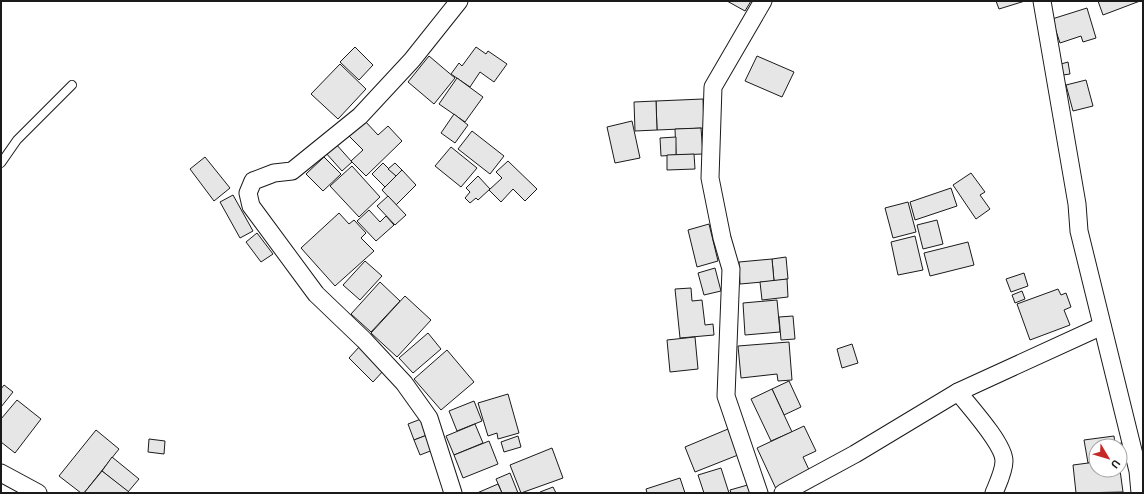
<svg xmlns="http://www.w3.org/2000/svg" width="1144" height="494" font-family="Ubuntu,sans-serif">
<style>
.building{fill:#e6e6e6;stroke:#1a1a1a}
.lines{fill:none;stroke-linecap:round;stroke-linejoin:round}
.service-casing{stroke:#1a1a1a;stroke-width:10}
.minor-casing{stroke:#1a1a1a;stroke-width:19}
.service{stroke:#fff;stroke-width:8}
.minor{stroke:#fff;stroke-width:17}
</style>
<rect width="100%" height="100%" fill="#fff"/>
<g class="building">
<polygon points="727,1 751,1 745,11"/>
<polygon points="996,1 1025,1 999,9"/>
<polygon points="1098,1 1140,1 1103,15"/>
<polygon points="1087,8 1096,38 1083,42 1081,36 1060,43 1052,19"/>
<polygon points="355,47 373,65 359,80 340,62"/>
<polygon points="476,47 486,54 488,51 507,64 494,82 480,72 470,87 451,74 459,63 462,66"/>
<polygon points="429,56 455,78 434,104 408,82"/>
<polygon points="757,56 794,72 782,97 745,81"/>
<polygon points="1068,62 1070,74 1063,75 1061,64"/>
<polygon points="340,64 366,89 338,119 311,94"/>
<polygon points="457,78 483,97 465,122 439,104"/>
<polygon points="1086,80 1093,106 1073,111 1066,85"/>
<polygon points="703,99 704,128 657,130 656,101"/>
<polygon points="656,101 657,130 635,131 634,102"/>
<polygon points="454,114 468,125 455,143 441,133"/>
<polygon points="364,120 378,135 388,126 402,141 366,176 351,161 363,150 348,135"/>
<polygon points="632,121 640,158 615,163 607,127"/>
<polygon points="701,128 703,154 676,155 675,129"/>
<polygon points="472,131 504,156 490,174 458,149"/>
<polygon points="676,137 676,155 661,156 660,138"/>
<polygon points="335,143 352,162 342,171 325,152"/>
<polygon points="451,147 477,168 461,187 435,166"/>
<polygon points="694,154 695,169 667,170 667,155"/>
<polygon points="205,157 230,188 214,201 190,169"/>
<polygon points="324,157 341,174 323,191 306,174"/>
<polygon points="508,161 537,189 525,201 513,189 501,202 489,190 502,178 496,172"/>
<polygon points="383,163 396,176 385,187 372,174"/>
<polygon points="395,163 402,170 396,176 388,169"/>
<polygon points="352,166 380,197 359,217 330,186"/>
<polygon points="402,170 416,185 396,205 382,190"/>
<polygon points="971,173 985,192 980,195 990,209 976,219 953,185"/>
<polygon points="478,176 490,189 478,200 476,198 470,203 465,198 470,192 466,188"/>
<polygon points="951,188 957,206 915,220 910,202"/>
<polygon points="233,195 253,231 240,238 220,202"/>
<polygon points="388,196 406,215 395,225 377,206"/>
<polygon points="908,202 916,232 893,238 885,208"/>
<polygon points="369,210 380,222 386,216 394,225 376,241 357,221"/>
<polygon points="339,213 349,224 354,220 366,233 361,238 374,251 335,286 301,248"/>
<polygon points="937,220 943,244 923,249 917,225"/>
<polygon points="709,224 718,261 697,267 688,230"/>
<polygon points="257,233 273,254 261,262 246,242"/>
<polygon points="915,236 923,270 898,275 891,242"/>
<polygon points="968,242 974,265 930,276 924,253"/>
<polygon points="786,257 788,279 774,281 772,259"/>
<polygon points="772,259 774,281 740,284 739,262"/>
<polygon points="365,261 382,276 360,300 343,285"/>
<polygon points="715,268 721,291 704,295 698,273"/>
<polygon points="1024,273 1028,286 1011,292 1006,279"/>
<polygon points="787,279 788,297 762,300 760,282"/>
<polygon points="380,282 400,301 371,332 351,314"/>
<polygon points="691,288 692,301 702,300 705,325 713,324 714,335 680,338 675,289"/>
<polygon points="1058,289 1061,295 1066,293 1071,307 1064,310 1070,325 1030,340 1017,304"/>
<polygon points="1022,291 1025,299 1015,303 1012,295"/>
<polygon points="405,296 431,320 397,357 371,333"/>
<polygon points="777,300 780,332 745,335 743,303"/>
<polygon points="793,316 795,339 781,340 779,317"/>
<polygon points="428,333 441,349 413,373 399,358"/>
<polygon points="695,337 698,369 670,372 667,340"/>
<polygon points="789,342 792,380 778,381 777,374 741,378 738,346"/>
<polygon points="852,344 858,363 842,368 837,349"/>
<polygon points="360,346 384,370 373,382 349,358"/>
<polygon points="447,350 474,382 441,410 414,379"/>
<polygon points="789,381 801,407 784,415 772,389"/>
<polygon points="4,385 13,392 1,407 1,389"/>
<polygon points="772,389 792,432 771,441 751,399"/>
<polygon points="508,394 519,433 498,439 497,433 488,436 478,403"/>
<polygon points="17,400 41,419 15,453 1,442 1,419"/>
<polygon points="474,401 482,421 457,431 449,411"/>
<polygon points="421,419 427,435 414,440 408,424"/>
<polygon points="475,424 483,443 454,455 446,436"/>
<polygon points="804,426 816,451 803,457 811,474 777,491 757,448"/>
<polygon points="728,429 738,455 695,472 685,447"/>
<polygon points="96,430 119,449 84,493 81,493 59,476"/>
<polygon points="427,435 433,450 420,455 414,440"/>
<polygon points="518,436 521,447 504,452 501,442"/>
<polygon points="1114,436 1115,444 1122,443 1124,458 1120,459 1120,446 1096,446 1096,462 1088,463 1084,440"/>
<polygon points="149,439 165,441 164,454 148,452"/>
<polygon points="489,441 498,464 463,478 454,455"/>
<polygon points="552,448 563,478 521,493 510,465"/>
<polygon points="112,457 139,479 128,492 102,471"/>
<polygon points="1096,462 1096,470 1120,470 1123,492 1076,493 1073,465"/>
<polygon points="721,468 729,493 704,493 698,475"/>
<polygon points="102,471 129,492 128,493 84,493"/>
<polygon points="510,473 518,493 502,493 496,479"/>
<polygon points="680,478 685,493 647,493 646,489"/>
<polygon points="498,484 502,493 477,493"/>
<polygon points="751,484 754,493 731,493 730,490"/>
<polygon points="553,487 556,493 541,493 540,492"/>
</g>
<g class="lines">
<defs>
<polyline id="service" points="1,163 17,140 72,85"/>
<g id="minor">
<polyline points="1042,1 1077,204 1079,231 1138,471 1140,493"/>
<path d="M958 392C969 406 1004 444 1004 461 1004 471 998 483 994 493"/>
<polyline points="1,473 38,493"/>
<polyline points="453,493 429,418 404,383 364,340 316,294 251,206 248,193 253,181 274,173 292,171 360,116 412,60 459,1"/>
<polyline points="759,493 726,396 731,269 722,238 710,178 713,87 763,1"/>
<polyline points="783,493 855,454 958,392 1102,326"/>
</g>
</defs>
<use href="#service" class="service-casing"/>
<use href="#minor" class="minor-casing"/>
<use href="#service" class="service"/>
<use href="#minor" class="minor"/>
</g>
<rect width="1144" height="494" fill="none" stroke="#1a1a1a" stroke-width="4"/>
<g transform="translate(1108 458) rotate(128)"><circle r="19" fill="#ffffff" stroke="#a3a3a3"/>
<path d="M0-3L7 15L0 10L-7 15Z" fill="#c62828"/>
<text y="-6" font-size="11" font-weight="bold" text-anchor="middle" fill="#1a1a1a">U</text>
</g>
</svg>
